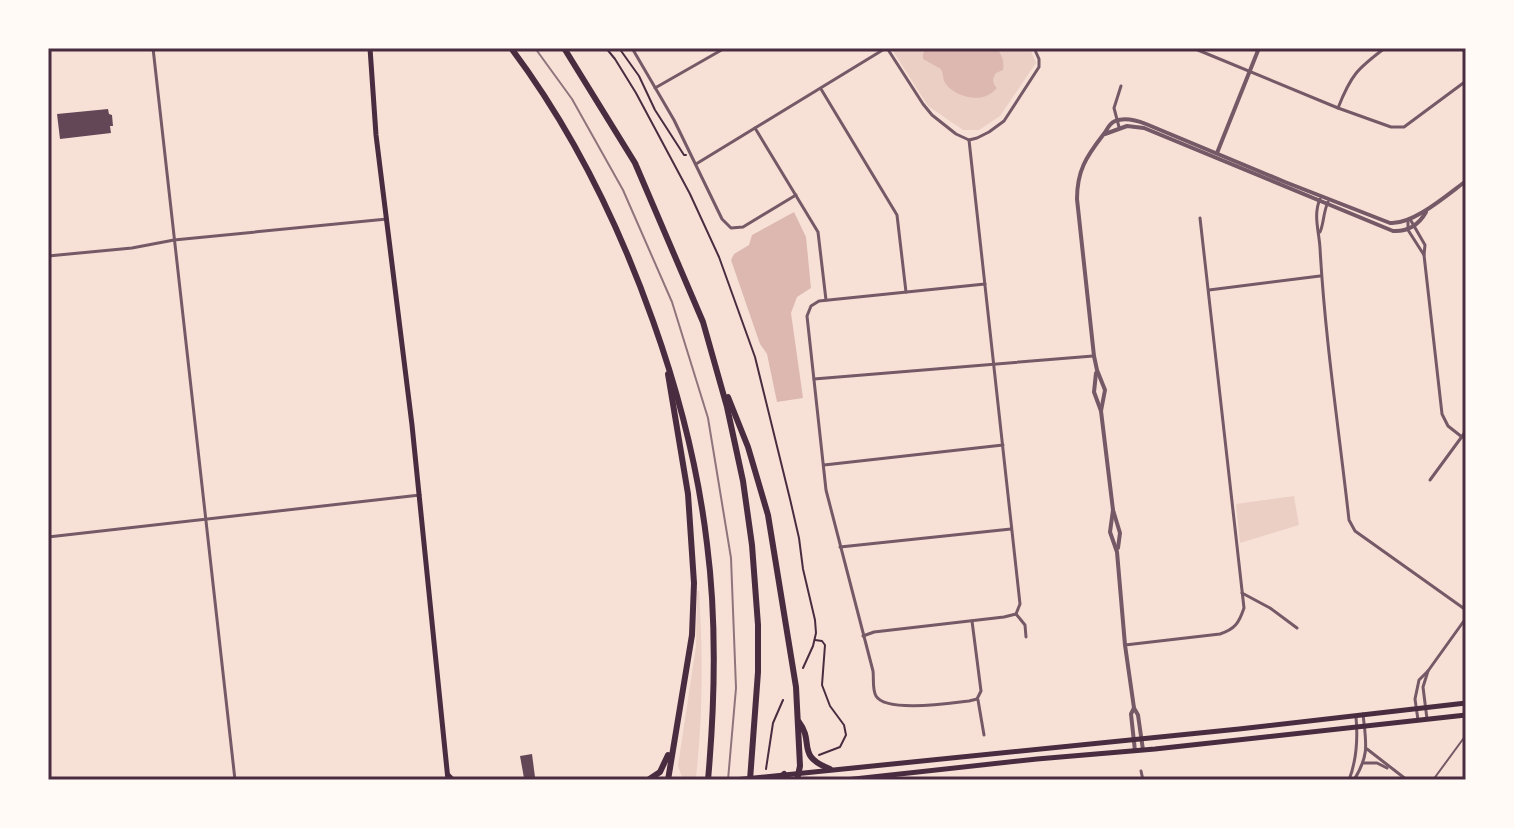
<svg xmlns="http://www.w3.org/2000/svg" width="1514" height="828" font-family="Ubuntu,sans-serif">
<style>
.green{fill:#ebcfc5}
.water{fill:#dcb8b0}
.building{fill:#644757}
.lines{fill:none;stroke-linecap:round;stroke-linejoin:round}
.path{stroke:#4a2c40;stroke-width:2}
.service{stroke:#755966;stroke-width:2}
.minor{stroke:#755966;stroke-width:3}
.tertiary{stroke:#755966;stroke-width:4}
.secondary{stroke:#4a2c40;stroke-width:5}
.primary{stroke:#4a2c40;stroke-width:5}
.motorway{stroke:#4a2c40;stroke-width:6}
.rail{stroke:#8f747c;stroke-width:2}
.neatline{fill:none;stroke:#4a2c40;stroke-width:3}
</style>
<rect width="100%" height="100%" fill="#f7e1d7"/>
<g class="green">
<polygon points="891,48 1030,48 1036,63 1000,116 979,130 963,130 928,106"/>
<polygon points="1294,496 1299,525 1240,543 1236,504"/>
<path d="M697 591H699C703 653 703 715 696 777H682L678 766 696 646Z"/>
</g>
<g class="water">
<path d="M926 48H939L952 51 960 48H997C1001 54 1005 62 1003 70L996 73C992 78 992 83 997 88 994 91 991 94 986 96 974 101 951 95 944 81 943 77 943 73 941 69L923 59V54Z"/>
<polygon points="794,212 806,237 811,288 797,297 791,313 803,398 777,402 767,354 760,344 731,260 734,254 749,245 752,235"/>
</g>
<g class="building">
<polygon points="108,109 109,114 112,115 113,126 110,126 111,133 60,139 57,114"/>
<polygon points="532,754 535,777 524,778 520,756"/>
</g>
<g class="lines">
<g class="path">
<polyline points="606,48 615,59 636,93 690,194 719,257 755,357 790,499 799,538 803,569 815,620 816,633 813,646 803,668"/>
<polyline points="619,48 639,76 655,110 684,155 686,155"/>
<polyline points="815,640 822,641 825,645 822,685 830,706 844,725 846,735 840,747 819,755"/>
<polyline points="766,769 773,723 783,700"/>
</g>
<polyline class="service" points="1433,780 1466,735"/>
<g class="minor">
<polyline points="153,48 235,780"/>
<polyline points="632,48 674,120 722,219 731,228 743,227 796,195"/>
<polyline points="887,48 923,104 932,115 956,134 969,140 977,138 989,132 1004,121 1039,67 1039,59 1034,48"/>
<polyline points="1193,48 1338,108 1391,127 1404,127 1466,81"/>
<polyline points="1462,48 1466,54"/>
<polyline points="655,88 725,48"/>
<polyline points="821,89 897,215 906,292"/>
<path d="M1338 108C1351 75 1357 69 1385 48"/>
<polyline points="1119,127 1114,108 1121,86"/>
<polyline points="755,128 818,232 826,300"/>
<polyline points="696,164 886,48"/>
<path d="M1320 199C1313 215 1319 231 1320 248 1325 339 1339 430 1349 520L1355 531 1466 610"/>
<polyline points="1410,219 1425,245 1424,255 1442,414 1448,426 1462,437"/>
<polyline points="1408,220 1408,230 1424,255"/>
<path d="M1320 232C1324 223 1323 213 1328 202"/>
<polyline points="48,256 132,248 174,240 387,219"/>
<polyline points="1209,290 1320,276"/>
<polyline points="814,379 1093,356"/>
<polyline points="824,465 1003,445"/>
<polyline points="1430,480 1466,431"/>
<polyline points="48,537 420,495"/>
<polyline points="840,547 1011,529"/>
<polyline points="1242,593 1270,608 1297,628"/>
<polyline points="1016,614 1025,625 1026,637"/>
<path d="M972 621 981 691 977 699 969 701C951 703 886 713 876 696 872 689 874 678 873 671L826 490 807 316 811 306 819 301 985 284"/>
<polyline points="863,636 874,632 1004,617 1016,614 1020,604 969,140"/>
<path d="M1125 645 1220 634C1235 629 1239 623 1244 608L1200 218"/>
<polyline points="978,700 984,735"/>
<polyline points="1427,719 1423,687 1428,671"/>
<polyline points="1418,720 1415,699 1419,680 1428,671 1466,618"/>
<polyline points="1367,749 1407,780"/>
<polyline points="1364,763 1377,763 1387,768"/>
<polyline points="1141,771 1143,780"/>
<path d="M1349 780C1357 759 1358 739 1356 717"/>
<path d="M1354 780C1370 754 1366 743 1363 714"/>
</g>
<g class="tertiary">
<path d="M1105 134 1127 126 1144 128 1393 231C1407 232 1419 225 1426 212"/>
<polyline points="1217,153 1259,48"/>
<polyline points="1096,373 1094,392 1101,411 1113,510 1120,533 1118,548"/>
<path d="M1101 411 1105 390 1097 370 1094 356 1077 199C1077 171 1086 157 1103 135 1108 130 1107 125 1115 121 1125 117 1136 120 1146 124L1285 182 1390 223C1413 225 1447 195 1466 181"/>
<polyline points="1113,510 1110,532 1117,552 1125,645 1134,708 1138,715 1143,750"/>
<polyline points="1134,708 1131,714 1135,751"/>
</g>
<polyline class="secondary" points="370,48 376,135 412,425 448,780"/>
<g class="primary">
<polyline points="448,775 453,780"/>
<polyline points="734,780 1239,729 1466,703"/>
<polyline points="845,780 1037,759 1155,749 1466,715"/>
</g>
<g class="motorway">
<path d="M511 48C574 132 618 222 653 321 679 394 698 467 707 544 717 622 715 702 708 780"/>
<polyline points="564,48 635,163 703,322 727,407 743,481 752,545 758,625 758,672 750,780"/>
<polyline points="728,397 748,447 768,515 796,687 800,766 797,780"/>
<path d="M799 722C815 743 795 755 830 769"/>
<polyline points="784,774 788,780"/>
<polyline points="648,780 660,772 668,755"/>
<polyline points="668,780 692,635 694,583 688,494 668,374"/>
</g>
<polyline class="rail" points="535,48 572,99 623,190 672,302 708,418 731,558 736,688 728,780"/>
</g>
<rect width="1514" height="828" fill="none" stroke="#fffaf5" stroke-width="100"/>
<rect x="50" y="50" width="1414" height="728" class="neatline"/>
</svg>
